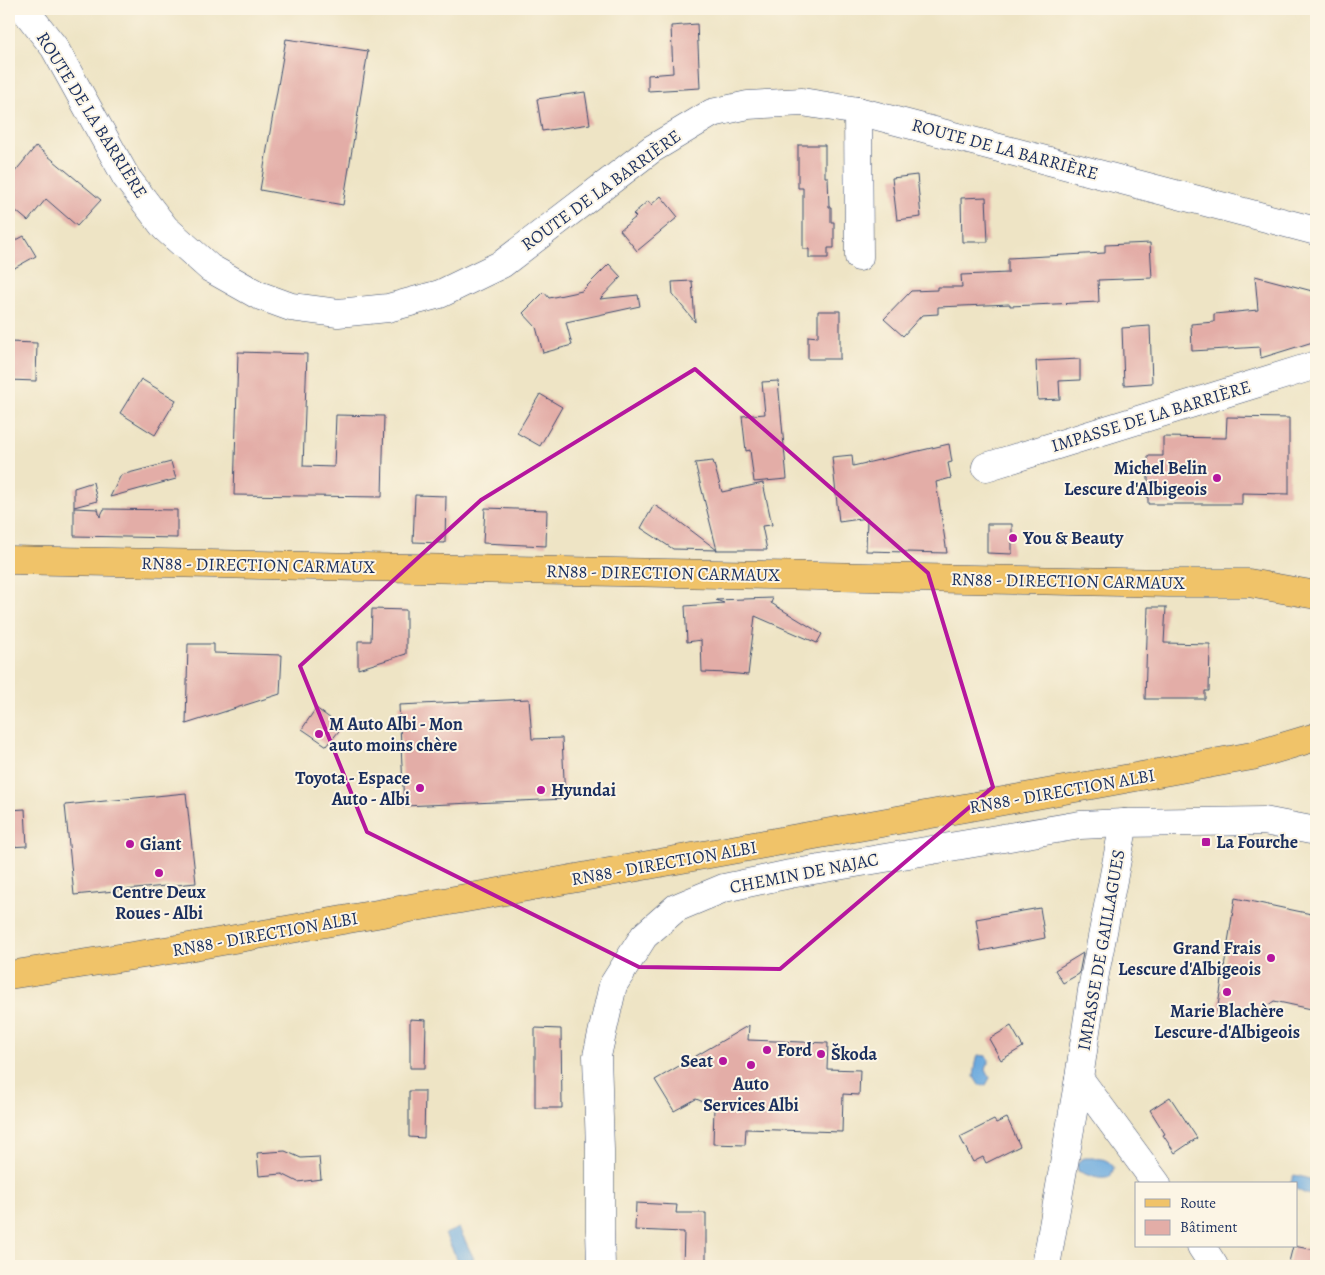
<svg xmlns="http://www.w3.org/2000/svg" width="1325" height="1275" font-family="Alegreya,serif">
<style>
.water{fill:#6caade;stroke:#446c9e}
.building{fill:#e3ada7}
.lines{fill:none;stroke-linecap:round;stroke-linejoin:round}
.minor-casing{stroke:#3b4a6d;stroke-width:29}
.major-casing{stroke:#3b4a6d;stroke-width:29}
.minor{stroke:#fff;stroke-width:28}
.major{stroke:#f0c369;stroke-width:28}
.marked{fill:none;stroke:#b5179e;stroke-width:4;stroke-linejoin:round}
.poi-dot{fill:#b5179e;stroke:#fcf5e5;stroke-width:2}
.labels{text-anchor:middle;stroke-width:4;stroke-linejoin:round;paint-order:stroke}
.street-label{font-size:18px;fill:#1b2f5e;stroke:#fcf5e5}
.poi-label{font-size:18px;font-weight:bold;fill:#1b2f5e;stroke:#fcf5e5;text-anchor:start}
</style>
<rect width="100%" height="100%" fill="#fcf5e5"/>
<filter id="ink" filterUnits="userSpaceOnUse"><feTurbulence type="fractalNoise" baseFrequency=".02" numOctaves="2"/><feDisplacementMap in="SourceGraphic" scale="10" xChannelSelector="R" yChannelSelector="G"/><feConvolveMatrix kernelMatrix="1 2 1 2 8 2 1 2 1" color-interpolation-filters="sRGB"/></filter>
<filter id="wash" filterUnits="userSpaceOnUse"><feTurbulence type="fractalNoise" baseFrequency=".0096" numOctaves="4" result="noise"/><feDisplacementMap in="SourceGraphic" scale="20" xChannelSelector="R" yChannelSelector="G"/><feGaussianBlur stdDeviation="1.12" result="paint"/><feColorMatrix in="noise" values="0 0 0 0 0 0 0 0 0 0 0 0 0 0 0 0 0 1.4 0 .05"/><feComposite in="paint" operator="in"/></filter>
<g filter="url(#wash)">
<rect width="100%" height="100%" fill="#eee4c5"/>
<g class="water">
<polygon points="978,1055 986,1056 989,1060 986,1070 990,1078 986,1085 979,1085 974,1077 976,1063"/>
<path d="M1085 1158C1097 1158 1108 1157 1114 1168L1110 1177C1100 1181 1088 1175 1078 1171L1077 1164 1081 1159Z"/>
<path d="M1294 1175C1302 1176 1309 1180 1316 1180V1196L1306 1194 1296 1189V1184H1290Z"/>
<polygon points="459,1228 474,1259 471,1260 471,1263 469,1266 465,1266 463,1264 460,1265 445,1234"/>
</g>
<g id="blocks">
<g class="building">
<polygon points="697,24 700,88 648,91 648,75 673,73 671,26"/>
<polygon points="286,39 368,51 343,205 260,190"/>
<polygon points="585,92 590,124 542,131 537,99"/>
<polygon points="798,145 825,145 825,177 828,177 829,207 831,207 831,222 834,222 834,248 828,248 828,258 809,258 809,249 803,249 803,188 798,188"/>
<polygon points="36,146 101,200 77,226 46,199 28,221 9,205 9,179"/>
<polygon points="917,175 921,217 897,220 892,178"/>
<polygon points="661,196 678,217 637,251 620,230 636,217 633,214 648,201 651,205"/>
<polygon points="986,197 988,242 962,242 961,198"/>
<polygon points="24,236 36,256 9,271 9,244"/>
<polygon points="1150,243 1152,278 1098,280 1099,302 1010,306 1010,304 938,307 938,314 922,315 903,336 884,319 911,291 937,290 937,287 962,287 961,275 1008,273 1008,258 1105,253 1105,245"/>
<polygon points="609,264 621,277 600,299 638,295 640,306 566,322 572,345 543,353 536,327 523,313 544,292 549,298 582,291"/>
<polygon points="1255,276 1316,292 1316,341 1261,358 1260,347 1192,351 1191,324 1214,322 1214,314 1258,310"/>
<polygon points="692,281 695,322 673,295 672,282"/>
<polygon points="818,311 840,311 840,359 808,359 808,336 818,337"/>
<polygon points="1150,326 1152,383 1124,385 1122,328"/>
<polygon points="9,342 37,343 36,381 9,380"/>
<polygon points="238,352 307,354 303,466 334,467 336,415 384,416 382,497 234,495"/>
<polygon points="1080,359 1080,380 1059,381 1060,399 1038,400 1036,361"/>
<polygon points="141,379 176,400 155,435 120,413"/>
<polygon points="778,381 787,479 754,482 750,450 746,451 742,416 765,414 762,382"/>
<polygon points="540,394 562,407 540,446 517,433"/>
<polygon points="1227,417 1289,418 1289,494 1242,493 1242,504 1148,504 1148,456 1163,456 1163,437 1226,438"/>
<polygon points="949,444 952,462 948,463 951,478 936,482 947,553 866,551 867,518 839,522 832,457 852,455 853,466"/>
<polygon points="713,461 722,492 763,483 772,525 762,526 767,550 718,550 673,549 641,528 654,505 672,516 717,550 695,463"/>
<polygon points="171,462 176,479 110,497 121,475"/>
<polygon points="93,482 97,501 74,507 74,488"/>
<polygon points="415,495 446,496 445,543 413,542"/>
<polygon points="74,508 98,509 100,517 104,509 177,510 177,538 74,536"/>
<polygon points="485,508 547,510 546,546 483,543"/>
<polygon points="987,524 1012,524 1012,554 987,553"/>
<polygon points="773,598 771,603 822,634 817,643 755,616 748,675 727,673 702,672 701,640 687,642 685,606 724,603 716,600"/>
<polygon points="1148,607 1166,607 1164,643 1210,644 1209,691 1205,691 1205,699 1145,699"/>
<polygon points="372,609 406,610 406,654 358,669 358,641 371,641"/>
<polygon points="188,644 214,644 214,653 282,655 280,694 186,724"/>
<polygon points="529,699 532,739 562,738 565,799 404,806 399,705"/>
<polygon points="316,708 342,727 327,746 302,729"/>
<polygon points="186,793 196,883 74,895 65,805"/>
<polygon points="25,809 27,846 9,847 9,810"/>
<polygon points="1235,898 1316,915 1316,1010 1274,1001 1250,1018 1217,1012"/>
<polygon points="1040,908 1045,938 981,951 976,919"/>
<polygon points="1083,953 1079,974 1063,983 1055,970"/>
<polygon points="410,1019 426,1020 425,1068 410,1068"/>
<polygon points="749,1025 748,1040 828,1043 827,1069 860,1070 859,1095 843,1094 842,1132 746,1129 745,1145 713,1144 714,1106 696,1099 674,1111 655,1080"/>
<polygon points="1011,1026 1023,1047 1001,1060 989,1039"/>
<polygon points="535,1028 561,1029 562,1108 535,1108"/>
<polygon points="409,1091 425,1091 424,1138 409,1137"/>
<polygon points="1170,1097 1197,1138 1175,1153 1163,1135 1165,1134 1150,1110"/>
<polygon points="1007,1118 1020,1146 986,1163 983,1157 973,1162 960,1137 994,1120 996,1123"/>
<polygon points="285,1151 301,1158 319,1157 321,1179 298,1182 282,1174 259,1176 257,1153"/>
<polygon points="636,1203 677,1205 676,1213 706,1213 706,1266 683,1266 684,1232 635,1230"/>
<polygon points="1293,1246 1316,1250 1316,1266 1288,1266"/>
</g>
</g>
</g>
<g filter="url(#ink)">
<use href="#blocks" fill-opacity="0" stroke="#3b4a6d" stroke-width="1"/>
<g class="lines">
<defs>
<g id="minor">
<polyline points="24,9 54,47 126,177 165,228 210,268 258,295 291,307 338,313 388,308 440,294 502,264 652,149 712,113 748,105 802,102 858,111 1316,231"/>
<polyline points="858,111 859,257"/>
<polyline points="986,467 1316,365"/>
<polyline points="1124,823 1093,984 1079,1078 1157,1184"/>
<polyline points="1201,1246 1214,1266"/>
<polyline points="601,1266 600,1230 600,1150 597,1056 613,985 644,936 676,908 724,888 790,874 1080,825 1124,823 1264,821 1316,831"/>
<polyline points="1046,1266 1079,1078"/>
</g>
<g id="major">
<polyline points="9,560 1169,583 1249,583 1316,595"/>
<polyline points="9,975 183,948 377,914 1252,756 1316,737"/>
</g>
</defs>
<use href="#minor" class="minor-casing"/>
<use href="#major" class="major-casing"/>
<use href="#minor" class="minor"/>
<use href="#major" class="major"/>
</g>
</g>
<path class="marked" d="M695 369 928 573 993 787 780 969 639 967 367 832 300 666 481 500Z"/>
<g class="poi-dot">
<circle cx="1217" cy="478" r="5"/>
<circle cx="1013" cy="538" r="5"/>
<circle cx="319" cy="734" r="5"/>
<circle cx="420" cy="788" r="5"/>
<circle cx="541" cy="790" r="5"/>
<rect x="1201" y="837" width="10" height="10" rx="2.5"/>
<circle cx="130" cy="844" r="5"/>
<circle cx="159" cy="873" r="5"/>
<circle cx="1271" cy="958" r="5"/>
<circle cx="1227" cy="992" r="5"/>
<circle cx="767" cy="1050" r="5"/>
<circle cx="821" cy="1054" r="5"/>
<circle cx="723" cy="1061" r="5"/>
<circle cx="751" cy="1065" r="5"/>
</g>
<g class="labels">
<g class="street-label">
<text transform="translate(92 115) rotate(58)" y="6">ROUTE DE LA BARRIÈRE</text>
<text transform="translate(1005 149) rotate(15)" y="6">ROUTE DE LA BARRIÈRE</text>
<text transform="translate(601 190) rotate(-36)" y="6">ROUTE DE LA BARRIÈRE</text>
<text transform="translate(1151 416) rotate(-17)" y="6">IMPASSE DE LA BARRIÈRE</text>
<text transform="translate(258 565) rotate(1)" y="6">RN88 - DIRECTION CARMAUX</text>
<text transform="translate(663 573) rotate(1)" y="6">RN88 - DIRECTION CARMAUX</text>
<text transform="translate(1068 581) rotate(1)" y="6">RN88 - DIRECTION CARMAUX</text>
<text transform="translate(1062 791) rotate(-10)" y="6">RN88 - DIRECTION ALBI</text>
<text transform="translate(664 863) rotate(-10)" y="6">RN88 - DIRECTION ALBI</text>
<text transform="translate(804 873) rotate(-11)" y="6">CHEMIN DE NAJAC</text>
<text transform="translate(265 934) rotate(-10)" y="6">RN88 - DIRECTION ALBI</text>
<text transform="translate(1101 950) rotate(-80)" y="6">IMPASSE DE GAILLAGUES</text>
</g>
<g class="poi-label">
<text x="1207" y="474" text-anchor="end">Michel Belin<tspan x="1207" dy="21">Lescure d'Albigeois</tspan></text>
<text x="1023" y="544">You &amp; Beauty</text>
<text x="329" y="730">M Auto Albi - Mon<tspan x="329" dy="21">auto moins chère</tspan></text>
<text x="410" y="784" text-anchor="end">Toyota - Espace<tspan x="410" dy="21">Auto - Albi</tspan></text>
<text x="551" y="796">Hyundai</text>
<text x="1216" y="848">La Fourche</text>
<text x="140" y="850">Giant</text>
<text x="159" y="898" text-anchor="middle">Centre Deux<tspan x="159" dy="21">Roues - Albi</tspan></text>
<text x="1261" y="954" text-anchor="end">Grand Frais<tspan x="1261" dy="21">Lescure d'Albigeois</tspan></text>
<text x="1227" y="1017" text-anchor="middle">Marie Blachère<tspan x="1227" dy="21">Lescure-d'Albigeois</tspan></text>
<text x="777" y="1056">Ford</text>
<text x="831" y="1060">Škoda</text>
<text x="713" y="1067" text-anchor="end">Seat</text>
<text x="751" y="1090" text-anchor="middle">Auto<tspan x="751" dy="21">Services Albi</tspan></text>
</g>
</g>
<rect width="1325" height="1275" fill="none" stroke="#fcf5e5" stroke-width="30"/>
<rect x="1135" y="1182" width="162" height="65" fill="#fcf5e5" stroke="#a2a6af"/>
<rect x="1145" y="1199" width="25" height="8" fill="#f0c369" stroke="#a2a6af"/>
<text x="1180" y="1208" font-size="15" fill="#1b2f5e">Route</text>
<rect x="1145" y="1220" width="25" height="15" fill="#e3ada7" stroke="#a2a6af"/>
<text x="1180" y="1232" font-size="15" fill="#1b2f5e">Bâtiment</text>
</svg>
